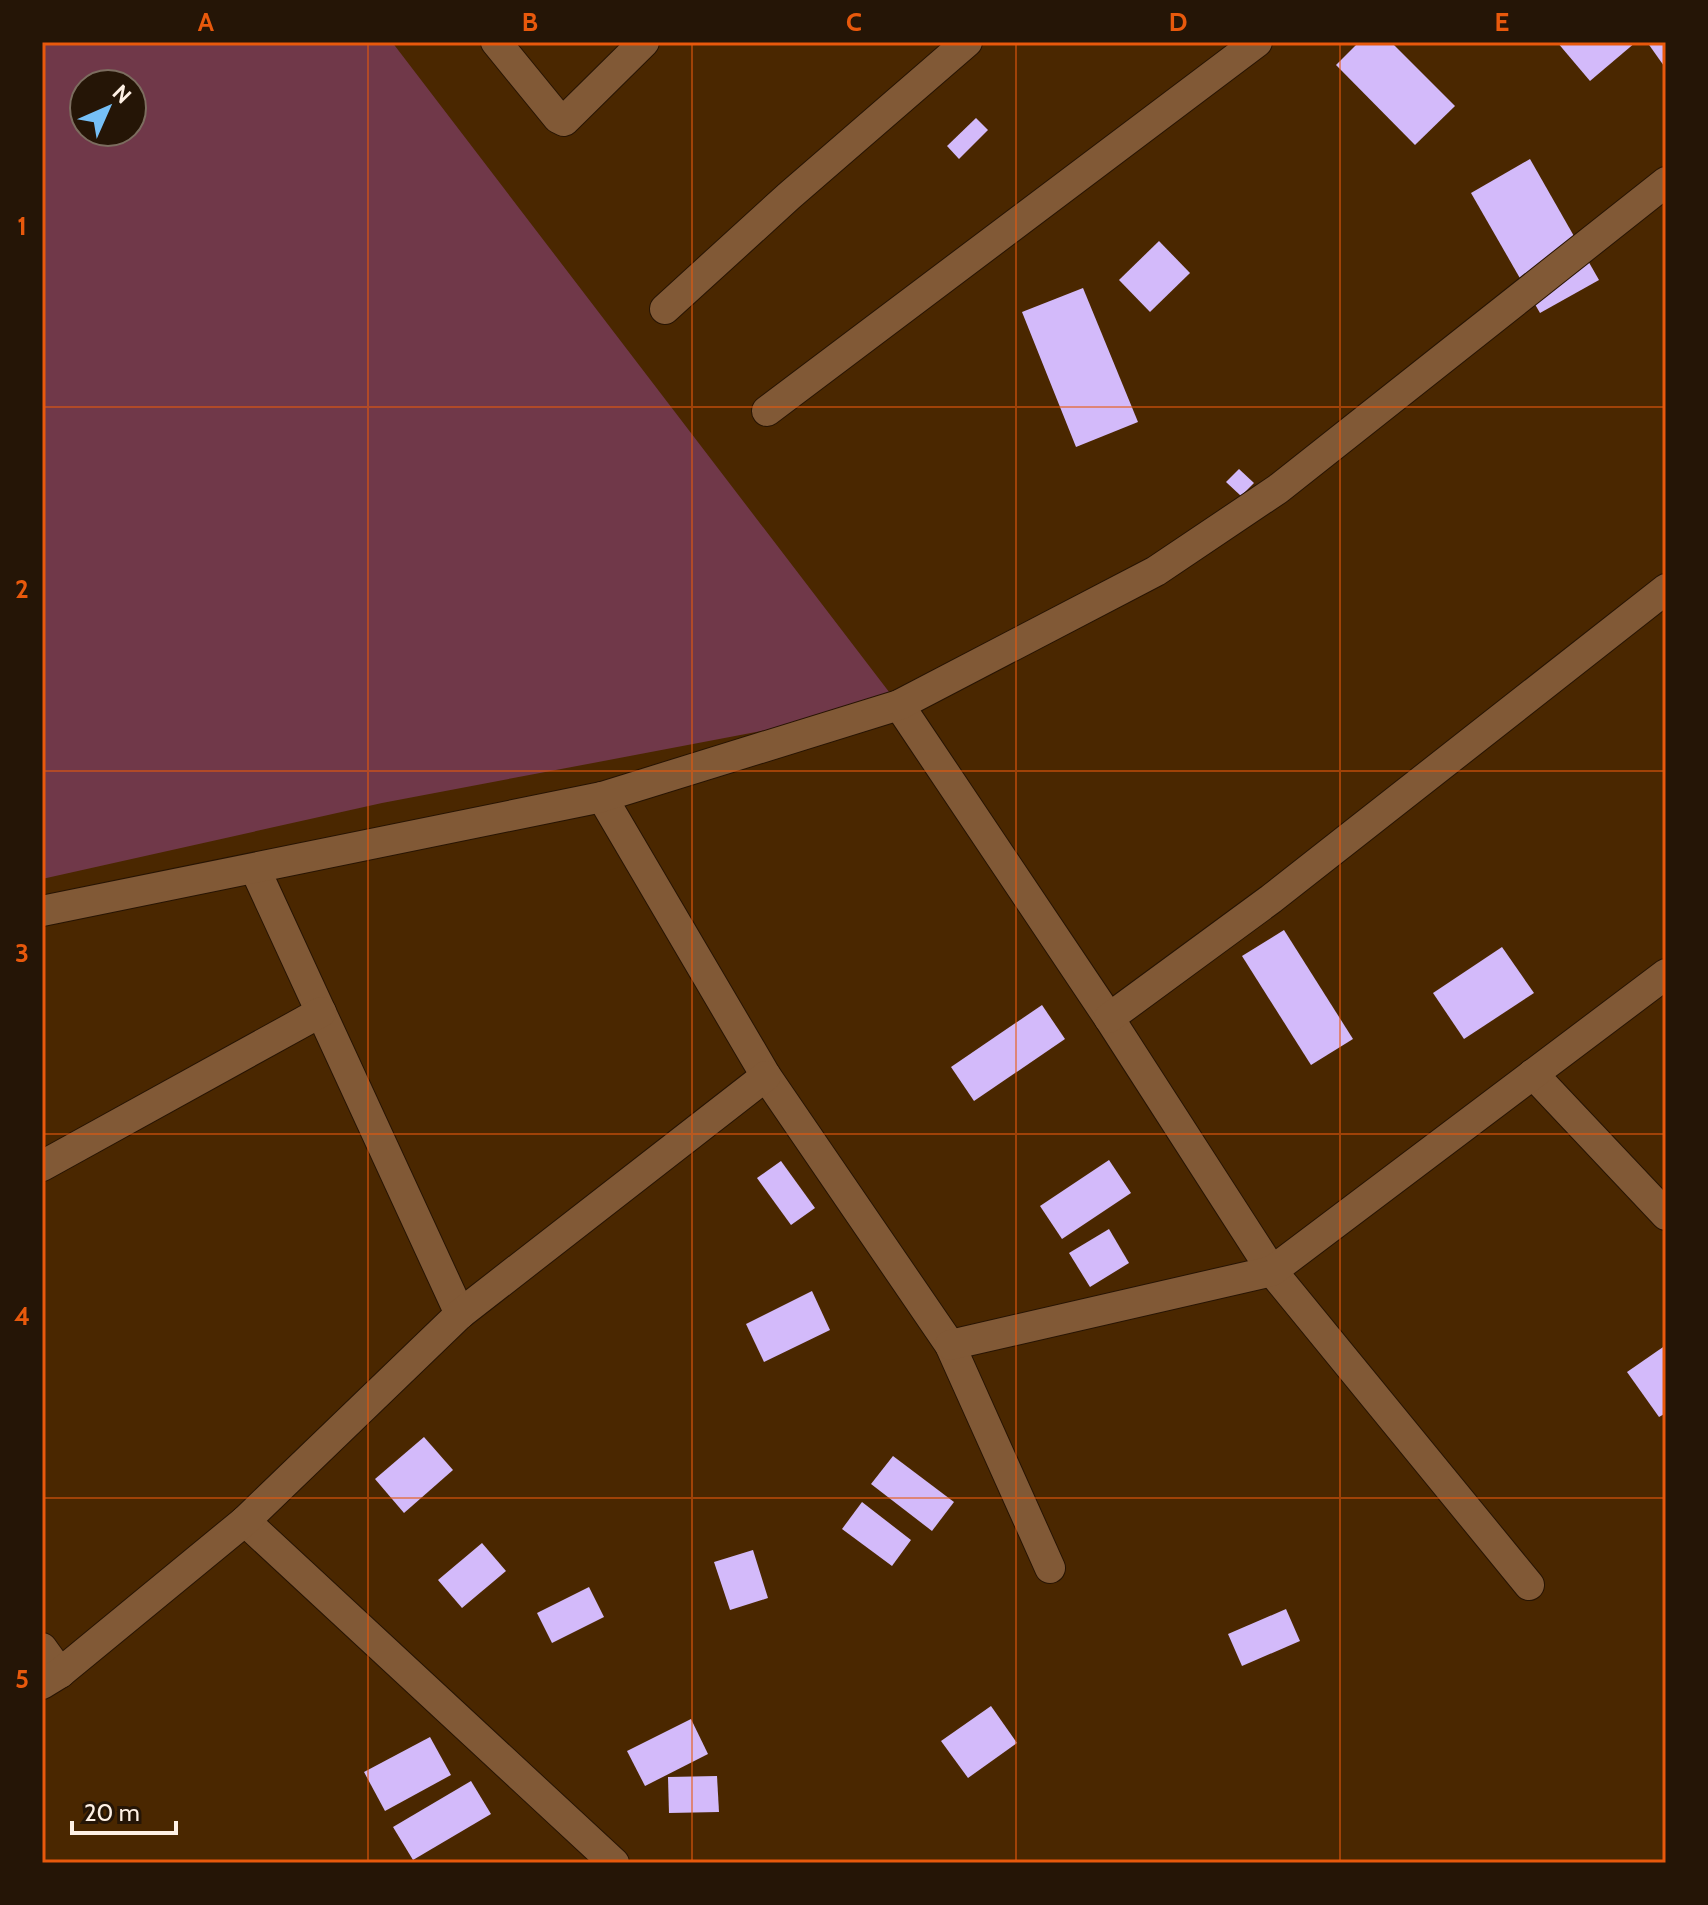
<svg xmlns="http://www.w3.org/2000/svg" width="1708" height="1905" font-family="Cabin,sans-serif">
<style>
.green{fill:#703849;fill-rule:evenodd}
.building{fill:#d3bafa}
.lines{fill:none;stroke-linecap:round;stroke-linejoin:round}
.street-casing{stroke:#271403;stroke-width:32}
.street{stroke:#815936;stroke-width:30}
.grid{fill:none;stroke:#e8590c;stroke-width:2;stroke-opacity:0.55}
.neatline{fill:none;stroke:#e8590c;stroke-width:3}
.grid-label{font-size:26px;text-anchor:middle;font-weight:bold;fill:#e8590c}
</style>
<rect width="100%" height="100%" fill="#4a2700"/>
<path class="green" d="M42 42H392L899 705 382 803 42 879ZM84 84H132V132H84Z"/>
<g class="building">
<polygon points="1359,42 1391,42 1455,106 1415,145 1336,65"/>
<polygon points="1557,42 1636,42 1590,81"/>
<polygon points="1647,42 1666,42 1666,64 1664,66"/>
<polygon points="976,118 988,130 959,159 947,146"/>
<polygon points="1530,159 1599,280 1540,313 1471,193"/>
<polygon points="1159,241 1190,273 1150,312 1119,280"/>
<polygon points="1083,288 1138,422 1076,447 1022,312"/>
<polygon points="1239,469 1254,483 1241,496 1226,482"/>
<polygon points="1284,930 1353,1039 1311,1065 1242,956"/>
<polygon points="1502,947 1534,993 1464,1039 1433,993"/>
<polygon points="1042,1005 1065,1039 974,1101 951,1067"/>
<polygon points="1109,1160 1131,1193 1062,1239 1040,1206"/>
<polygon points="781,1161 815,1208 791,1225 757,1178"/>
<polygon points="1109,1229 1129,1263 1090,1287 1069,1253"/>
<polygon points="812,1291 830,1330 764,1362 746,1324"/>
<polygon points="1666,1345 1666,1413 1659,1417 1627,1372"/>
<polygon points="424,1437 453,1470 404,1513 375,1479"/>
<polygon points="893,1456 954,1502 932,1531 871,1484"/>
<polygon points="862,1502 911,1540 892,1566 842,1529"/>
<polygon points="482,1543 506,1571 462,1608 438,1580"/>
<polygon points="753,1550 768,1598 730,1610 714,1562"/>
<polygon points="589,1587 604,1617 552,1643 537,1613"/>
<polygon points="1286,1609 1300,1641 1242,1666 1228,1634"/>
<polygon points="991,1706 1017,1743 968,1778 941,1741"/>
<polygon points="691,1719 708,1754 645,1786 627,1751"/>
<polygon points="430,1737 451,1775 385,1811 364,1772"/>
<polygon points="717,1776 719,1812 669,1813 668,1777"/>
<polygon points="471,1781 491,1814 413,1860 393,1827"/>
</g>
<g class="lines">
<defs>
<g id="street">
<polyline points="496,42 558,118 564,121 644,42"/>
<polyline points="665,309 789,196 967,42"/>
<polyline points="767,411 1257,42"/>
<polyline points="899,705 1109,1018 1272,1271 1529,1585"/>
<polyline points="602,797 766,1076 950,1345 1050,1568"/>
<polyline points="255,869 460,1314"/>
<polyline points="42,911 602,797 899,705 1156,571 1278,489 1666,182"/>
<polyline points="1109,1018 1271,899 1666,589"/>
<polyline points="1533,1074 1666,1215"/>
<polyline points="42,1166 321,1012"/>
<polyline points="950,1345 1272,1271 1666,974"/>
<polyline points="245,1521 614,1863"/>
<polyline points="42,1648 60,1673"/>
<polyline points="42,1684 60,1673 245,1521 460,1314 766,1076"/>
</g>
</defs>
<use href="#street" class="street-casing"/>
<use href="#street" class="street"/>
</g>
<path class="grid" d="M368 42V1863M692 42V1863M1016 42V1863M1340 42V1863M42 407H1666M42 771H1666M42 1134H1666M42 1498H1666"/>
<rect width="1708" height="1905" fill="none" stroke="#251506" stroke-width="88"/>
<g transform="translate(108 108) rotate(45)"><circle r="38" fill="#251506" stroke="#7c6d5f" stroke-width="2"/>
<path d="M0-6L14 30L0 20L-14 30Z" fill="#76c0f7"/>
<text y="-12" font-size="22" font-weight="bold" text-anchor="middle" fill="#fff1e5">N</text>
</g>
<path d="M72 1821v12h104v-12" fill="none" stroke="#fff1e5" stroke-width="4"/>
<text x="84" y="1821" font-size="24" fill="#fff1e5" stroke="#251506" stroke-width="6" paint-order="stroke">20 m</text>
<rect x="44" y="44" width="1620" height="1817" class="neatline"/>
<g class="grid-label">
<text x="206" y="31">A</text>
<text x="530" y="31">B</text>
<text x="854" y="31">C</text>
<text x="1178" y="31">D</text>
<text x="1502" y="31">E</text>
<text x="22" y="235">1</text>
<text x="22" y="598">2</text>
<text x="22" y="962">3</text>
<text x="22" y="1325">4</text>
<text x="22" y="1688">5</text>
</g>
</svg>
